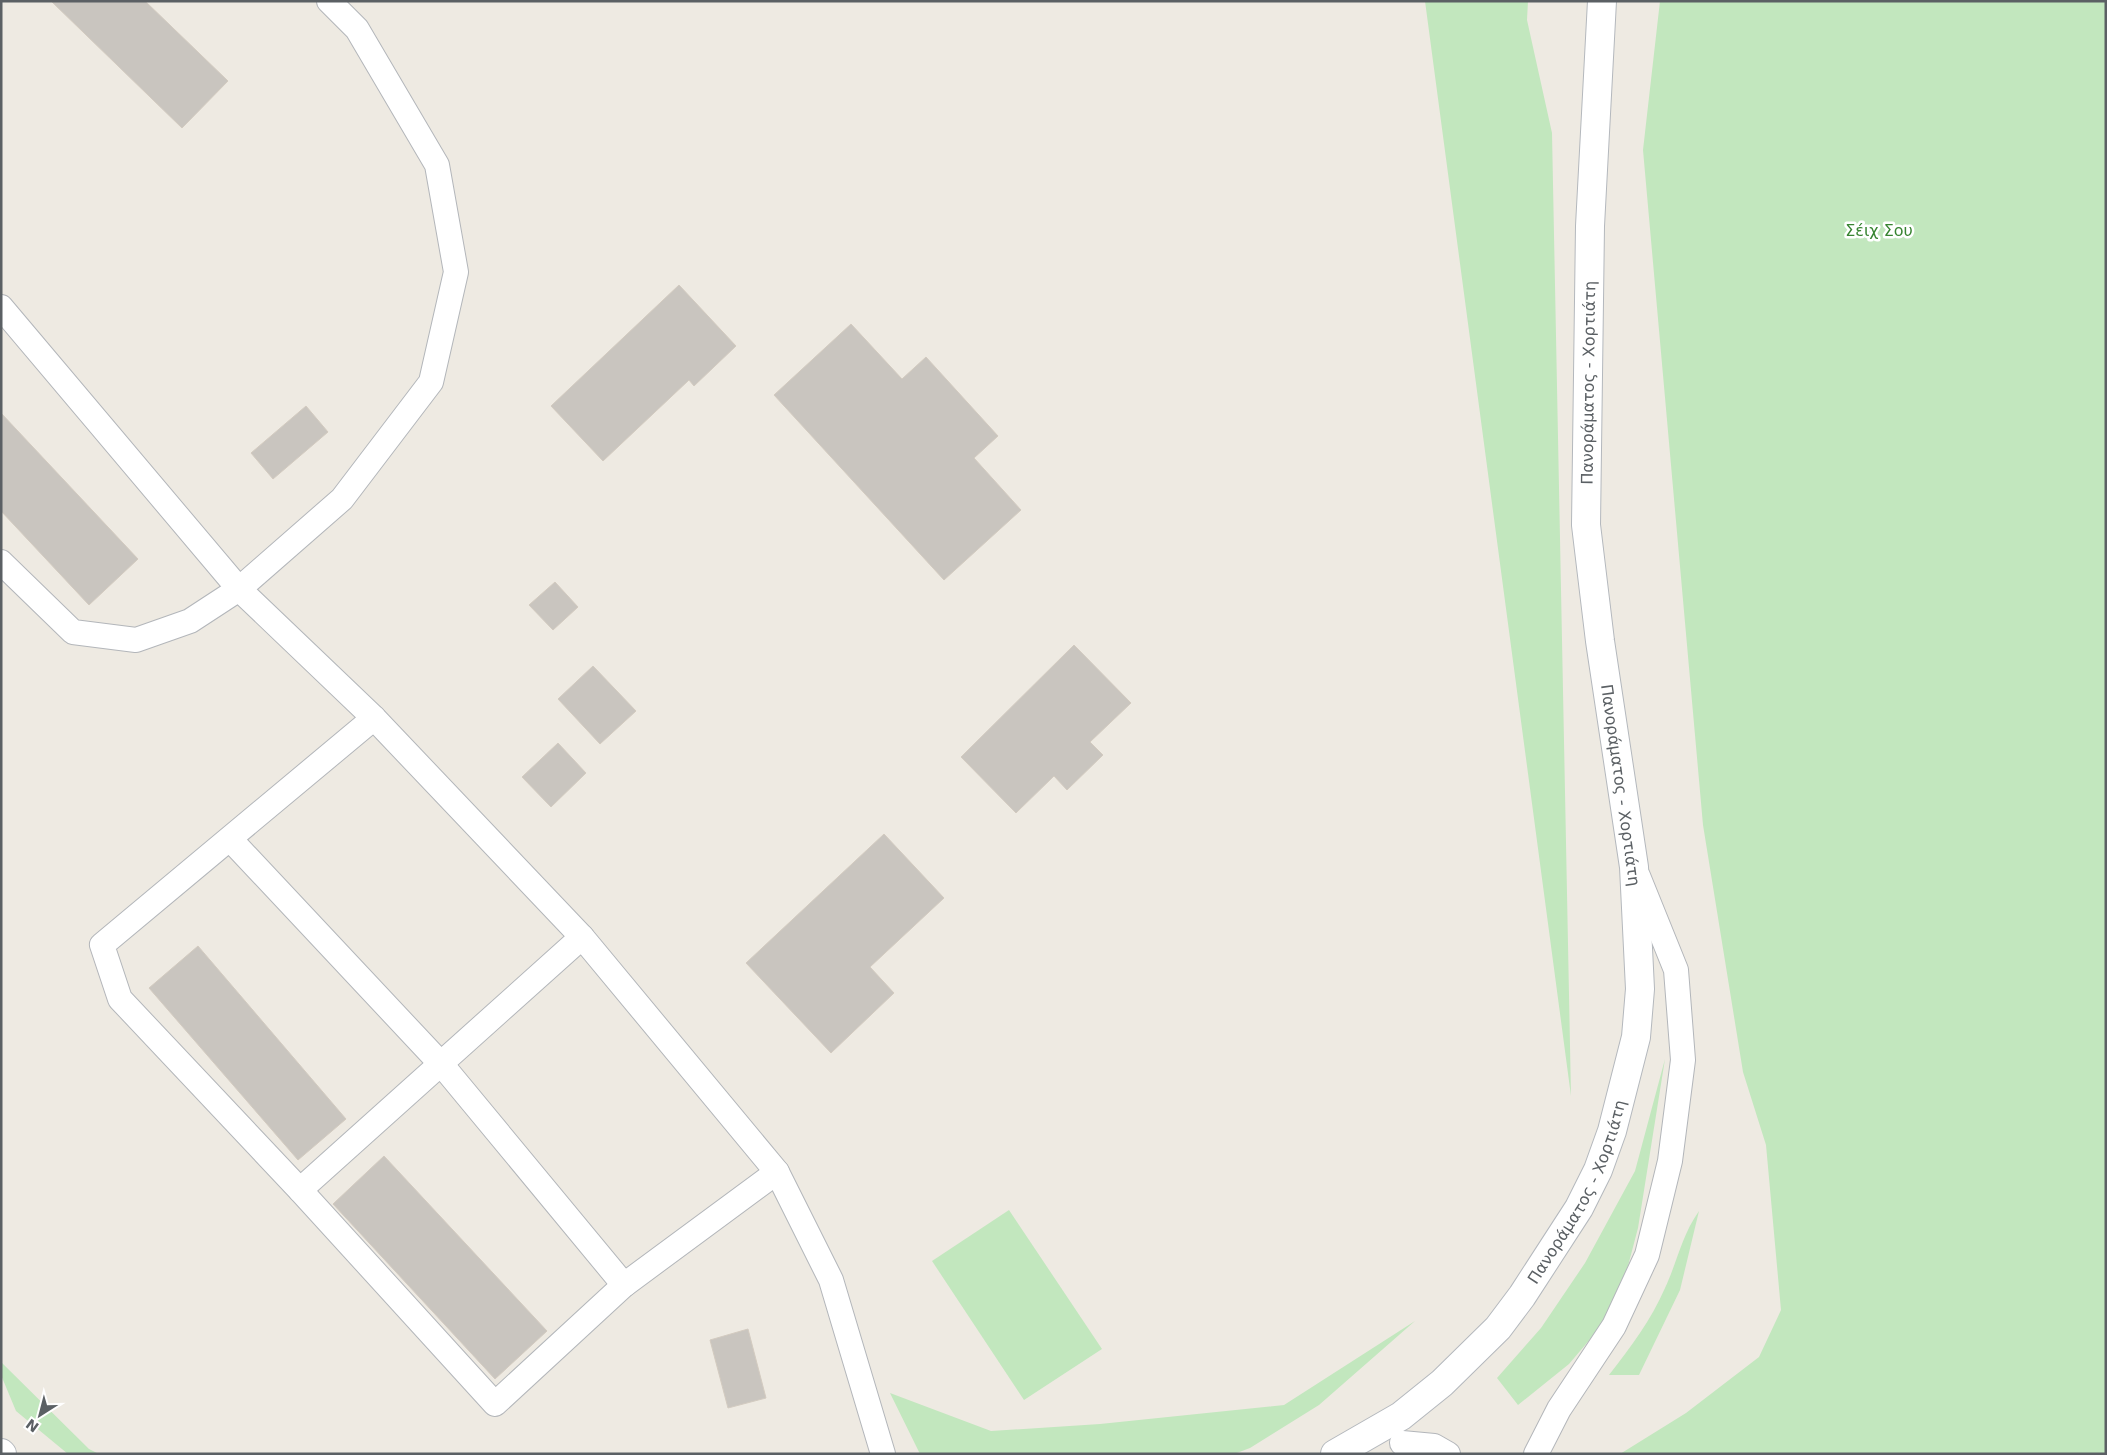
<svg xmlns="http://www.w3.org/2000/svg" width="2107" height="1455" font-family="'DejaVu Sans',sans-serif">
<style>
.green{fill:#c2e7be}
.building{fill:#c9c5bf;stroke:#d3cbc0}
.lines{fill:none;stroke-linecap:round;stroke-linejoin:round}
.service-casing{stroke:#b3b6ba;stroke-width:26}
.secondary-casing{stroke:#b4b8bd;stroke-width:30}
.service{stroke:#fff;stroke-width:24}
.secondary{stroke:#fff;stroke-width:28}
.labels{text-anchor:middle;stroke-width:5;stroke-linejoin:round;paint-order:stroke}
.park-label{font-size:16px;fill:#378431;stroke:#fff}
.street-label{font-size:16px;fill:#5b6064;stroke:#fff}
</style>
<rect width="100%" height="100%" fill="#eeeae2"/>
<g class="green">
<polygon points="1425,1 1528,1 1527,20 1552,133 1571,1096"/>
<polygon points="1660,1 2106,1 2106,1454 1620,1454 1686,1413 1759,1357 1781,1310 1766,1145 1743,1072 1703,825 1643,150"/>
<polygon points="1665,1059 1638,1228 1628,1266 1603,1324 1569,1364 1518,1405 1497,1378 1541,1328 1585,1263 1635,1171"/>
<polygon points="1009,1210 1102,1349 1024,1400 932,1261"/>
<path d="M1699 1211 1680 1290 1639 1375H1609C1631 1347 1651 1320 1665 1288 1678 1260 1681 1237 1699 1211Z"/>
<polygon points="1415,1321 1319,1405 1250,1448 1234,1454 920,1454 890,1393 991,1431 1100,1424 1284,1405"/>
<polygon points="1,1362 89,1449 99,1454 68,1454 16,1411 1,1375"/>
</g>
<g class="building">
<polygon points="51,1 145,1 228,81 182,128"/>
<polygon points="679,285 736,346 694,386 689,380 603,461 551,406"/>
<polygon points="851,324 902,379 926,357 998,436 974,458 1021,510 944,580 774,395"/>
<polygon points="306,406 328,432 273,479 251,453"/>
<polygon points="1,413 138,559 89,605 1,511"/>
<polygon points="555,582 578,607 553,630 529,605"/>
<polygon points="1074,645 1131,703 1090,742 1103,755 1067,790 1054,776 1016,813 961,757"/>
<polygon points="593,666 636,711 600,744 558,699"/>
<polygon points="558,743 586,773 551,807 522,777"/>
<polygon points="884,834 944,898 870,967 894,993 831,1053 746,963"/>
<polygon points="198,946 346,1119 298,1160 149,988"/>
<polygon points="384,1156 547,1331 495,1379 333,1204"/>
<polygon points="748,1329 766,1398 728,1408 710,1340"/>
</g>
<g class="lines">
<defs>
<g id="service">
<polyline points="1,307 239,589 374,718 582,937 777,1172 831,1280 883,1454"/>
<polyline points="1,562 73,632 136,640 190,621 239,589 342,499 431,382 456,272 437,165 357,29 329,1"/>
<polyline points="374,718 102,945 120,999 300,1190 495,1404 624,1285 777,1172"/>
<polyline points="230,839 442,1065 624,1285"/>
<polyline points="300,1190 582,937"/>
<polyline points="1402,1443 1434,1446 1448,1454"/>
<polyline points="1536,1454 1559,1409 1614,1326 1647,1255 1670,1161 1683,1060 1676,970 1638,876"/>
</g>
<g id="secondary">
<polyline points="1,1453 2,1454"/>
<path id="s1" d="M1335 1454 1401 1416 1442 1383 1498 1328 1522 1296 1579 1208 1598 1170 1612 1131 1636 1037 1640 989 1634 867 1600 641 1586 525 1590 226 1602 1"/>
</g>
</defs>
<use href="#service" class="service-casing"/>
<use href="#secondary" class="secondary-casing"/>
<use href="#service" class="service"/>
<use href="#secondary" class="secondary"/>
</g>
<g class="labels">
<g class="park-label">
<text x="1879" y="236">Σέιχ Σου</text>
</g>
<g class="street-label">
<text dy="6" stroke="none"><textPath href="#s1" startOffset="1191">Πανοράματος - Χορτιάτη</textPath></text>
<text transform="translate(1621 785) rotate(82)" y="6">Πανοράματος - Χορτιάτη</text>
<text dy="6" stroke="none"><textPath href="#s1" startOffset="366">Πανοράματος - Χορτιάτη</textPath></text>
</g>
</g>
<rect width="2107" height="1455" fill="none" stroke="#5b6064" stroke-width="5"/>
<g transform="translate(40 1415) rotate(216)" stroke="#ffffff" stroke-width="4" paint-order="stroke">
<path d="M0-4L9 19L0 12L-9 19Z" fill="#5b6064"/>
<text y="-8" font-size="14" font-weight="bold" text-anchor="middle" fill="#5b6064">N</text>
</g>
</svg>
